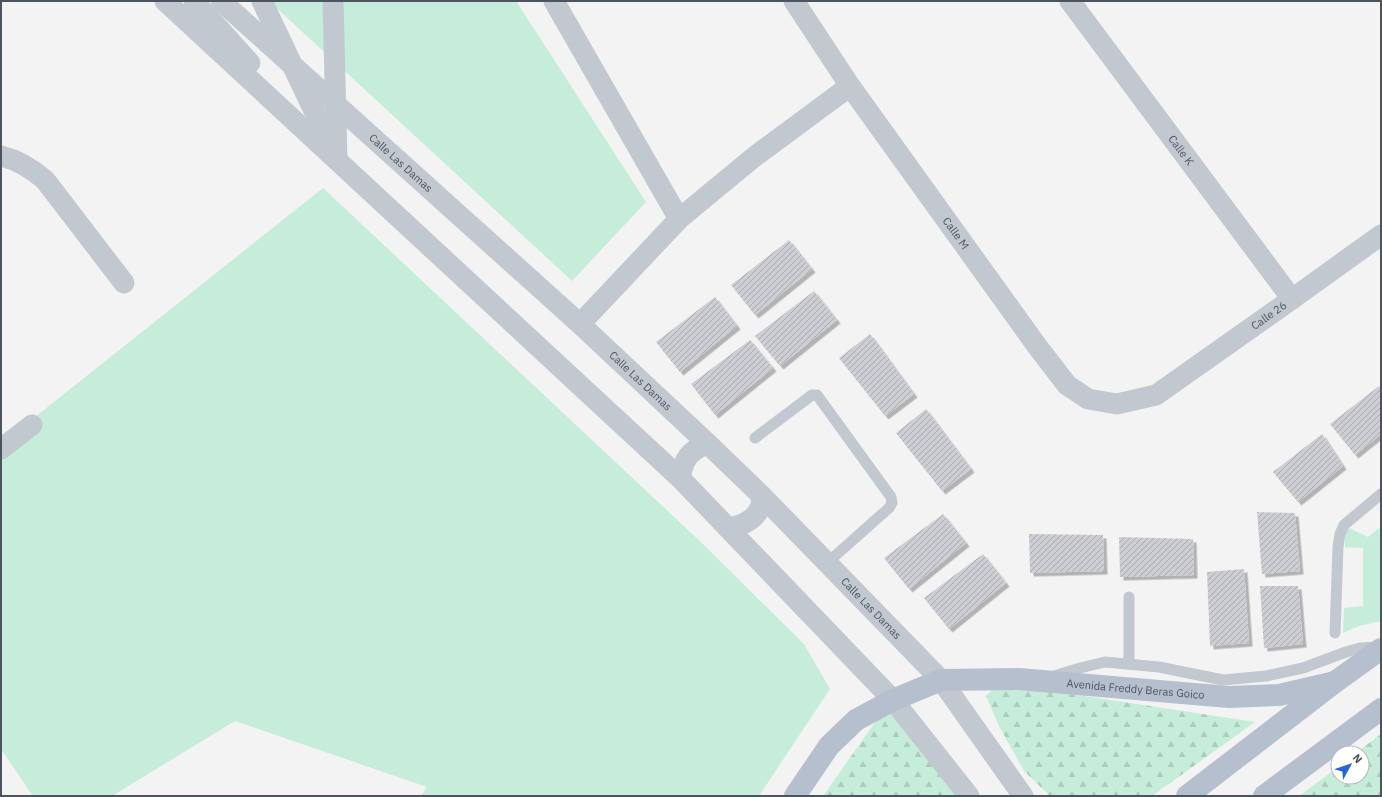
<svg xmlns="http://www.w3.org/2000/svg" width="1382" height="797" font-family="'IBM Plex Sans',sans-serif">
<style>
.grass{fill:#c6edd9}
.forest{fill:url(#forest-firs)}
.building{fill:url(#building-hatch);filter:url(#shadow)}
.lines{fill:none;stroke-linecap:round;stroke-linejoin:round}
.service{stroke:#c2c8d0;stroke-width:11}
.minor{stroke:#c2c8d0;stroke-width:21}
.primary{stroke:#b5bfce;stroke-width:22}
.labels{text-anchor:middle;stroke-width:4;stroke-linejoin:round;paint-order:stroke}
.street-label{font-size:11px;fill:#4c545f;stroke:#fff}
</style>
<defs>
<pattern id="forest-firs" width="22" height="20" patternUnits="userSpaceOnUse"><rect width="22" height="20" fill="#c6edd9"/><path d="M5 1l3.5 6h-7zM16 11l3.5 6h-7z" fill="#accdbd"/></pattern>
<pattern id="building-hatch" width="6" height="6" patternUnits="userSpaceOnUse"><rect width="6" height="6" fill="#cdced4"/><path d="M-1 1l2-2M0 6l6-6M5 7l2-2" fill="none" stroke="#a9aaaf"/></pattern>
<filter id="shadow"><feDropShadow dx="3.5" dy="3.5" stdDeviation="0" flood-color="#0004"/></filter>
</defs>
<rect width="100%" height="100%" fill="#f4f3f3"/>
<g class="grass">
<polygon points="269,1 516,1 646,202 572,281"/>
<polygon points="323,188 704,545 804,644 830,689 759,796 421,796 427,787 235,721 112,796 33,796 1,749 1,444"/>
<polygon points="1381,527 1381,621 1359,626 1343,633 1344,608 1363,606 1363,548 1345,547 1345,533 1349,528 1368,537"/>
</g>
<g class="forest">
<polygon points="999,683 1255,722 1152,796 1050,796 1024,771 999,726 986,696"/>
<polygon points="890,701 961,796 823,796"/>
<polygon points="1381,734 1381,796 1299,796 1338,767 1338,777 1362,777 1362,753 1356,753"/>
</g>
<g class="building">
<polygon points="789,240 812,269 755,315 731,285"/>
<polygon points="814,291 837,320 780,366 755,336"/>
<polygon points="715,297 737,326 680,372 656,342"/>
<polygon points="870,334 914,394 885,416 839,358"/>
<polygon points="750,340 773,368 715,415 691,384"/>
<polygon points="1379,386 1381,389 1381,434 1355,455 1330,424"/>
<polygon points="926,409 971,469 942,491 896,433"/>
<polygon points="1322,434 1343,466 1298,502 1273,472"/>
<polygon points="1257,512 1295,513 1300,571 1262,574"/>
<polygon points="943,514 966,543 909,589 884,558"/>
<polygon points="1029,534 1103,535 1104,571 1030,573"/>
<polygon points="1119,537 1193,539 1194,575 1120,577"/>
<polygon points="983,554 1006,583 949,629 924,598"/>
<polygon points="1244,569 1249,643 1210,646 1207,572"/>
<polygon points="1260,586 1298,586 1303,644 1264,648"/>
</g>
<g class="lines">
<g class="service">
<polyline points="755,438 812,395 817,395 891,497 892,503 889,508 827,563"/>
<polyline points="1335,633 1338,547 1340,534 1344,525 1381,494"/>
<polyline points="1129,664 1129,597"/>
<polyline points="1054,676 1080,668 1105,662 1159,667 1223,680 1266,676 1303,668 1346,652 1360,648 1378,647"/>
</g>
<g class="minor">
<polyline points="165,1 680,478 893,700 969,796"/>
<polyline points="194,1 250,63"/>
<path id="s1" d="M221 1 580 324 707 443 762 496 941 680 1023 796"/>
<polyline points="262,1 333,151"/>
<polyline points="554,1 679,219"/>
<path id="s2" d="M794 1 850 86 1037 346 1067 385 1088 399 1117 404 1156 395 1292 299 1381 235"/>
<path id="s3" d="M1070 1 1292 299"/>
<polyline points="332,154 337,160 333,1"/>
<path d="M1 156C18 160 32 169 45 180L124 283"/>
<polyline points="580,324 679,219 754,157 850,86"/>
<polyline points="1,449 32,425"/>
<path d="M680 478C684 458 689 452 707 443"/>
<path d="M728 528C741 526 754 521 760 508 762 505 761 499 762 496"/>
</g>
<g class="primary">
<path id="s4" d="M795 796 829 746 856 720 893 700 941 680 1019 679 1229 697 1279 695 1335 682"/>
<polyline points="1187,796 1335,682 1381,649"/>
<polyline points="1264,796 1381,709"/>
</g>
</g>
<g class="labels">
<g class="street-label">
<text dy="4" stroke="none"><textPath href="#s3" startOffset="186">Calle K</textPath></text>
<text dy="4" stroke="none"><textPath href="#s1" startOffset="242">Calle Las Damas</textPath></text>
<text dy="4" stroke="none"><textPath href="#s2" startOffset="283">Calle M</textPath></text>
<text dy="4" stroke="none"><textPath href="#s2" startOffset="704">Calle 26</textPath></text>
<text dy="4" stroke="none"><textPath href="#s1" startOffset="566">Calle Las Damas</textPath></text>
<text dy="4" stroke="none"><textPath href="#s1" startOffset="890">Calle Las Damas</textPath></text>
<text dy="4" stroke="none"><textPath href="#s4" startOffset="387">Avenida Freddy Beras Goico</textPath></text>
</g>
</g>
<rect width="1382" height="797" fill="none" stroke="#4c545f" stroke-width="4"/>
<g transform="translate(1350 765) rotate(50)"><circle r="19" fill="#ffffff" stroke="#b7bbbf"/>
<path d="M0-3L7 15L0 10L-7 15Z" fill="#2b64d6"/>
<text y="-6" font-size="11" font-weight="bold" text-anchor="middle" fill="#4c545f">N</text>
</g>
</svg>
